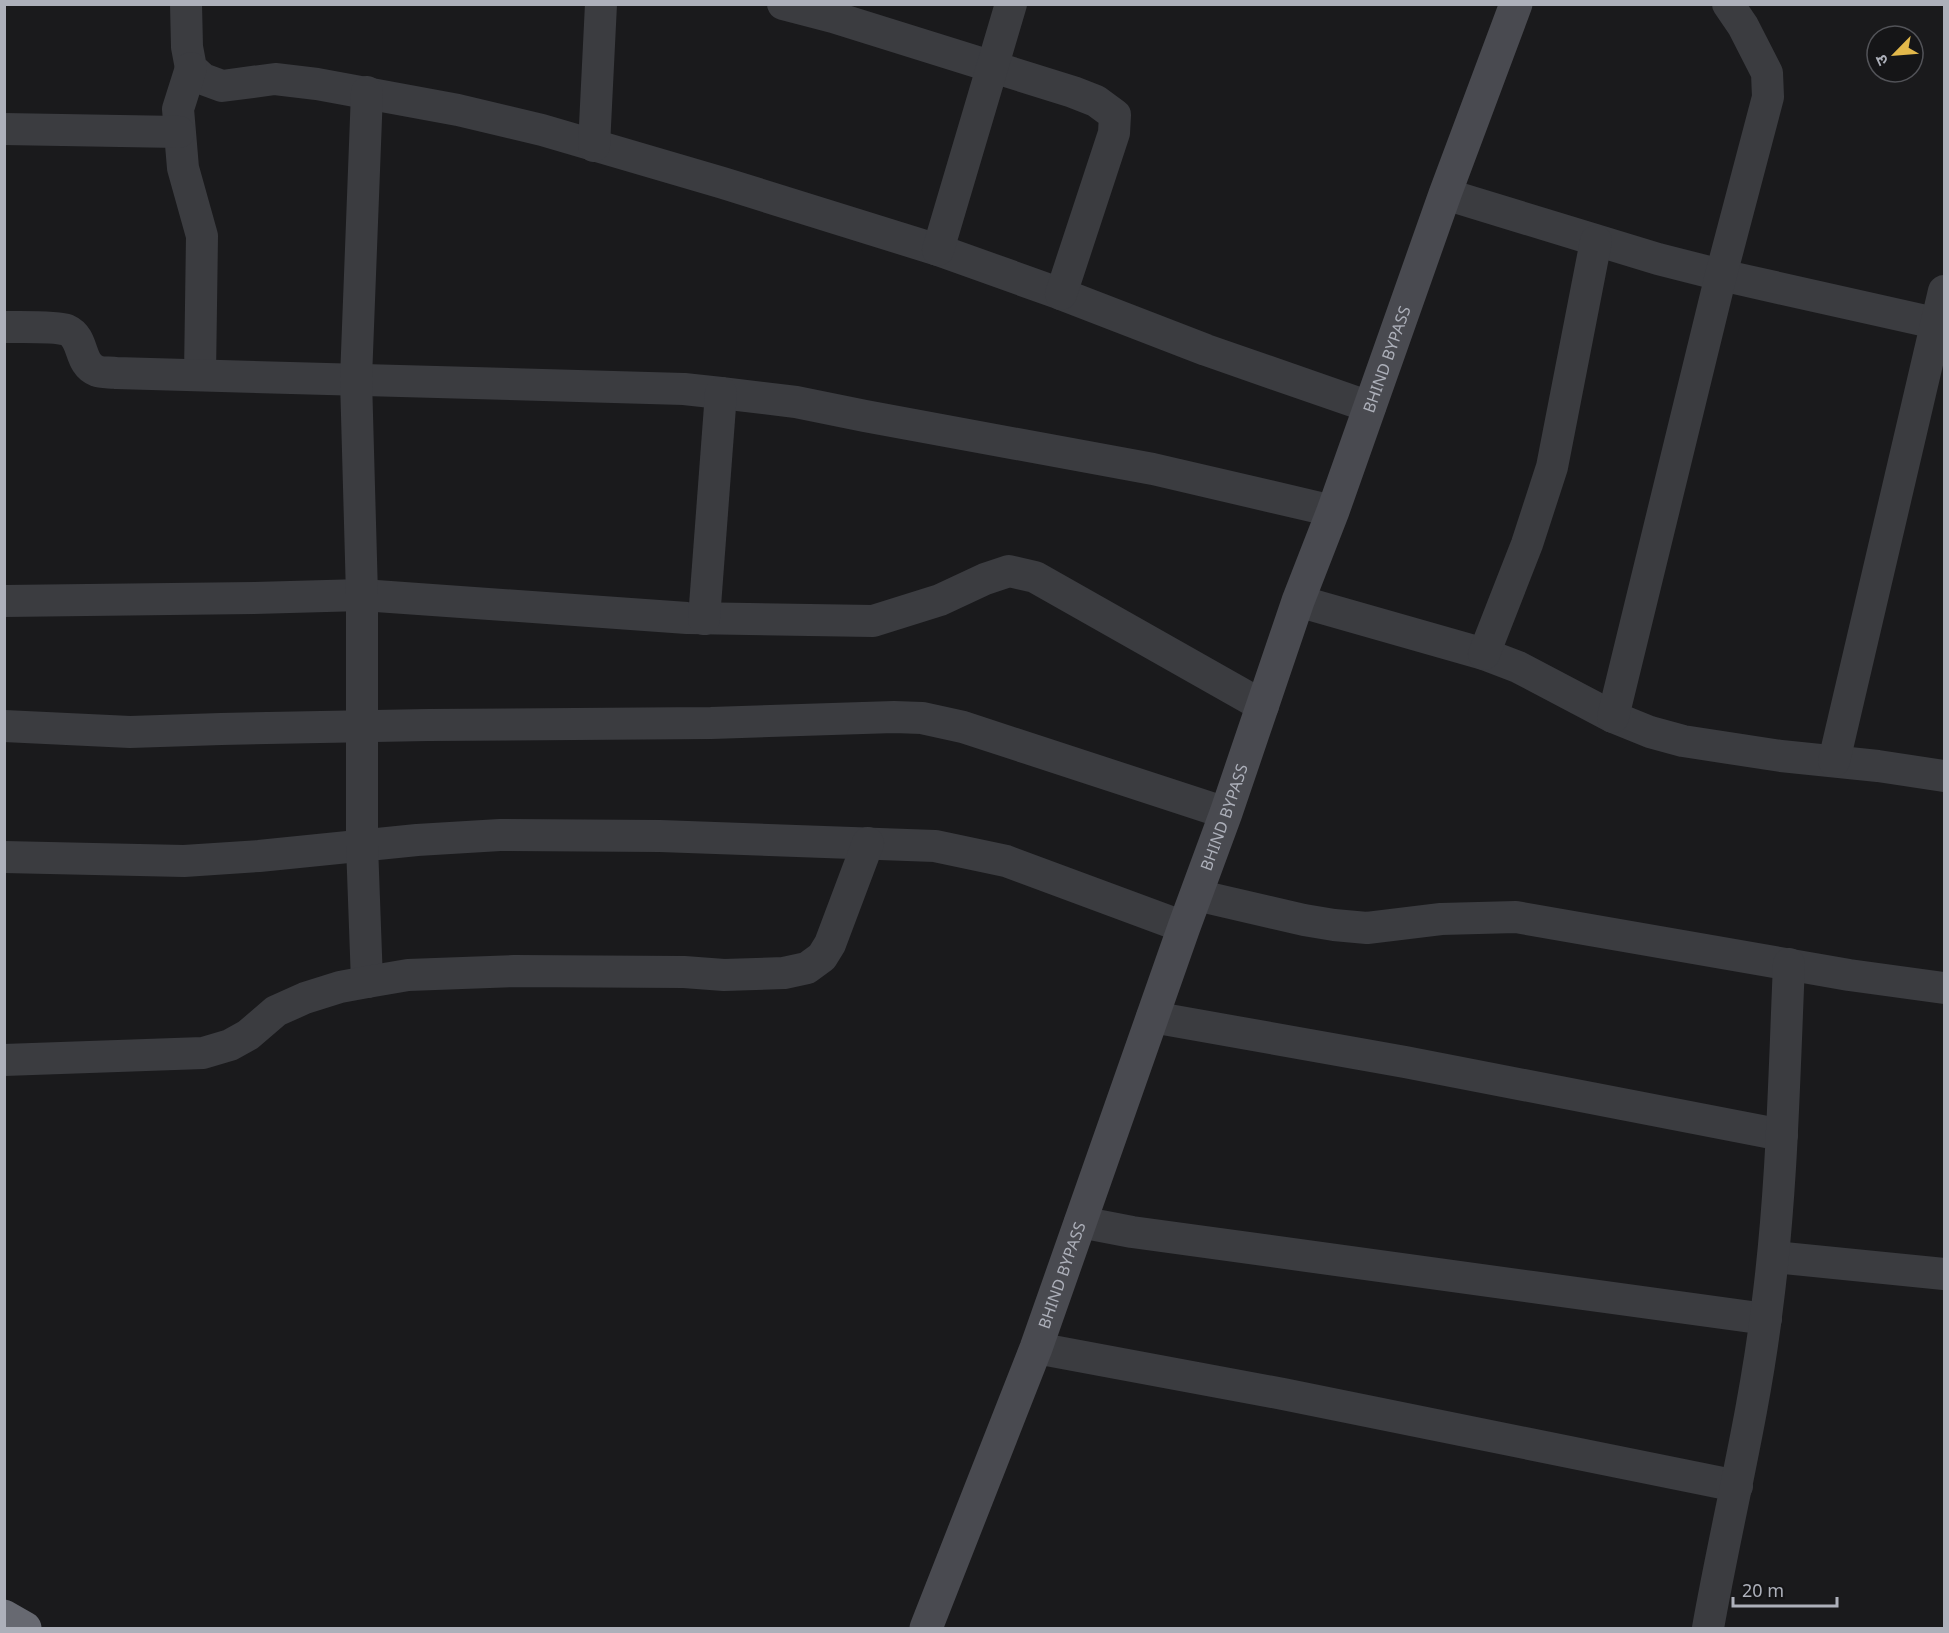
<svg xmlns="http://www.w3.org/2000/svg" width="1949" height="1633" font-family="'Noto Sans','Noto Sans Devanagari',sans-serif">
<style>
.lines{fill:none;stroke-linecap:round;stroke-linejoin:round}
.street{stroke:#3b3c40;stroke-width:32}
.secondary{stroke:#494a50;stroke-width:33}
.highway{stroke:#676971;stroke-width:33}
.labels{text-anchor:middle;stroke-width:4.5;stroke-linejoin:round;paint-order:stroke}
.street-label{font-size:16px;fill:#adb0ba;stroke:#151517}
</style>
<rect width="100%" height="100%" fill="#1a1a1c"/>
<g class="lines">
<g class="street">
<polyline points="186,4 187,47 191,68 203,79 222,86 275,79 317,84 458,110 542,130 723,183 938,250 1061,294 1206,350 1370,407"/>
<polyline points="783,4 833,17 1073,92 1096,101 1115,115 1114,133 1061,294"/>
<polyline points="191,68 178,109 183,168 202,236 200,375"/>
<polyline points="4,129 179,132"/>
<polyline points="594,146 601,4"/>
<polyline points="1445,194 1658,259 1721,275 1944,325"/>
<polyline points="938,250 1011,4"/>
<path d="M4 327C18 327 56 326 67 330 85 338 78 364 97 371 102 373 110 372 116 373L684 389 721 393 796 402 865 416 1153 469 1333 511"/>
<polyline points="4,601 254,598 362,595 687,618 873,621 940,600 985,579 1009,571 1035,577 1263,706"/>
<polyline points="1298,601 1484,654 1518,667 1613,717 1650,732 1683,741 1781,756 1878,766 1944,776"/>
<polyline points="704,619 721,393"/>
<polyline points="1484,654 1527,544 1552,467 1596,241"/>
<polyline points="1613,717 1721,275 1768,97 1767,73 1743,26 1728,4"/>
<polyline points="4,726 130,732 221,729 428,725 711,723 894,717 922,718 963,727 1226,813"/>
<polyline points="1834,761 1944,291"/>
<polyline points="4,857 184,861 259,856 417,840 500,835 660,836 935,846 1006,861 1184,927"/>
<polyline points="1196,895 1304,920 1334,925 1367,928 1441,919 1516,917 1849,975 1944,988"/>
<polyline points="367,982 362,845 362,595 356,379 367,92"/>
<polyline points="1152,1017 1405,1062 1782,1135"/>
<polyline points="4,1060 203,1053 230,1045 248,1035 276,1011 305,998 340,987 367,982 408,975 514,971 684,972 724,975 784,973 807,968 822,957 830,944 868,843"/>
<polyline points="1080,1222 1132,1232 1766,1319"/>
<polyline points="1774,1257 1944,1274"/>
<polyline points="1036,1348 1283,1394 1737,1486"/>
<path d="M1708 1628C1727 1521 1754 1416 1767 1308 1782 1194 1784 1079 1789 964"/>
</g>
<path class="secondary" id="s1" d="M926 1628 1036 1348 1184 927 1226 813 1298 601 1333 511 1445 194 1516 4"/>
<polyline class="highway" points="4,1616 25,1628"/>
</g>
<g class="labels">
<g class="street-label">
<text dy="6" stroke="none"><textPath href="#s1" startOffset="1350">BHIND BYPASS</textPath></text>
<text dy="6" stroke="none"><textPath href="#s1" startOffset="864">BHIND BYPASS</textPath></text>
<text dy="6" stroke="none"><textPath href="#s1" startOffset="378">BHIND BYPASS</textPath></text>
</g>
</g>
<rect width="1949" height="1633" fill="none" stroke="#adb0ba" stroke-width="12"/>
<g transform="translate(1895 54) rotate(245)"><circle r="28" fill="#151517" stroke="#525358" stroke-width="1.5"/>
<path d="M0-4.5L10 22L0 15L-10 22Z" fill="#e2b84b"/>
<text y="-9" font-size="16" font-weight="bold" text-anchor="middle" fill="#adb0ba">उ</text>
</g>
<path d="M1733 1597v9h104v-9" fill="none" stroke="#adb0ba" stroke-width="3"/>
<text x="1742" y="1597" font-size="18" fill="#adb0ba" stroke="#151517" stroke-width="4.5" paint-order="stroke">20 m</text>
</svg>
